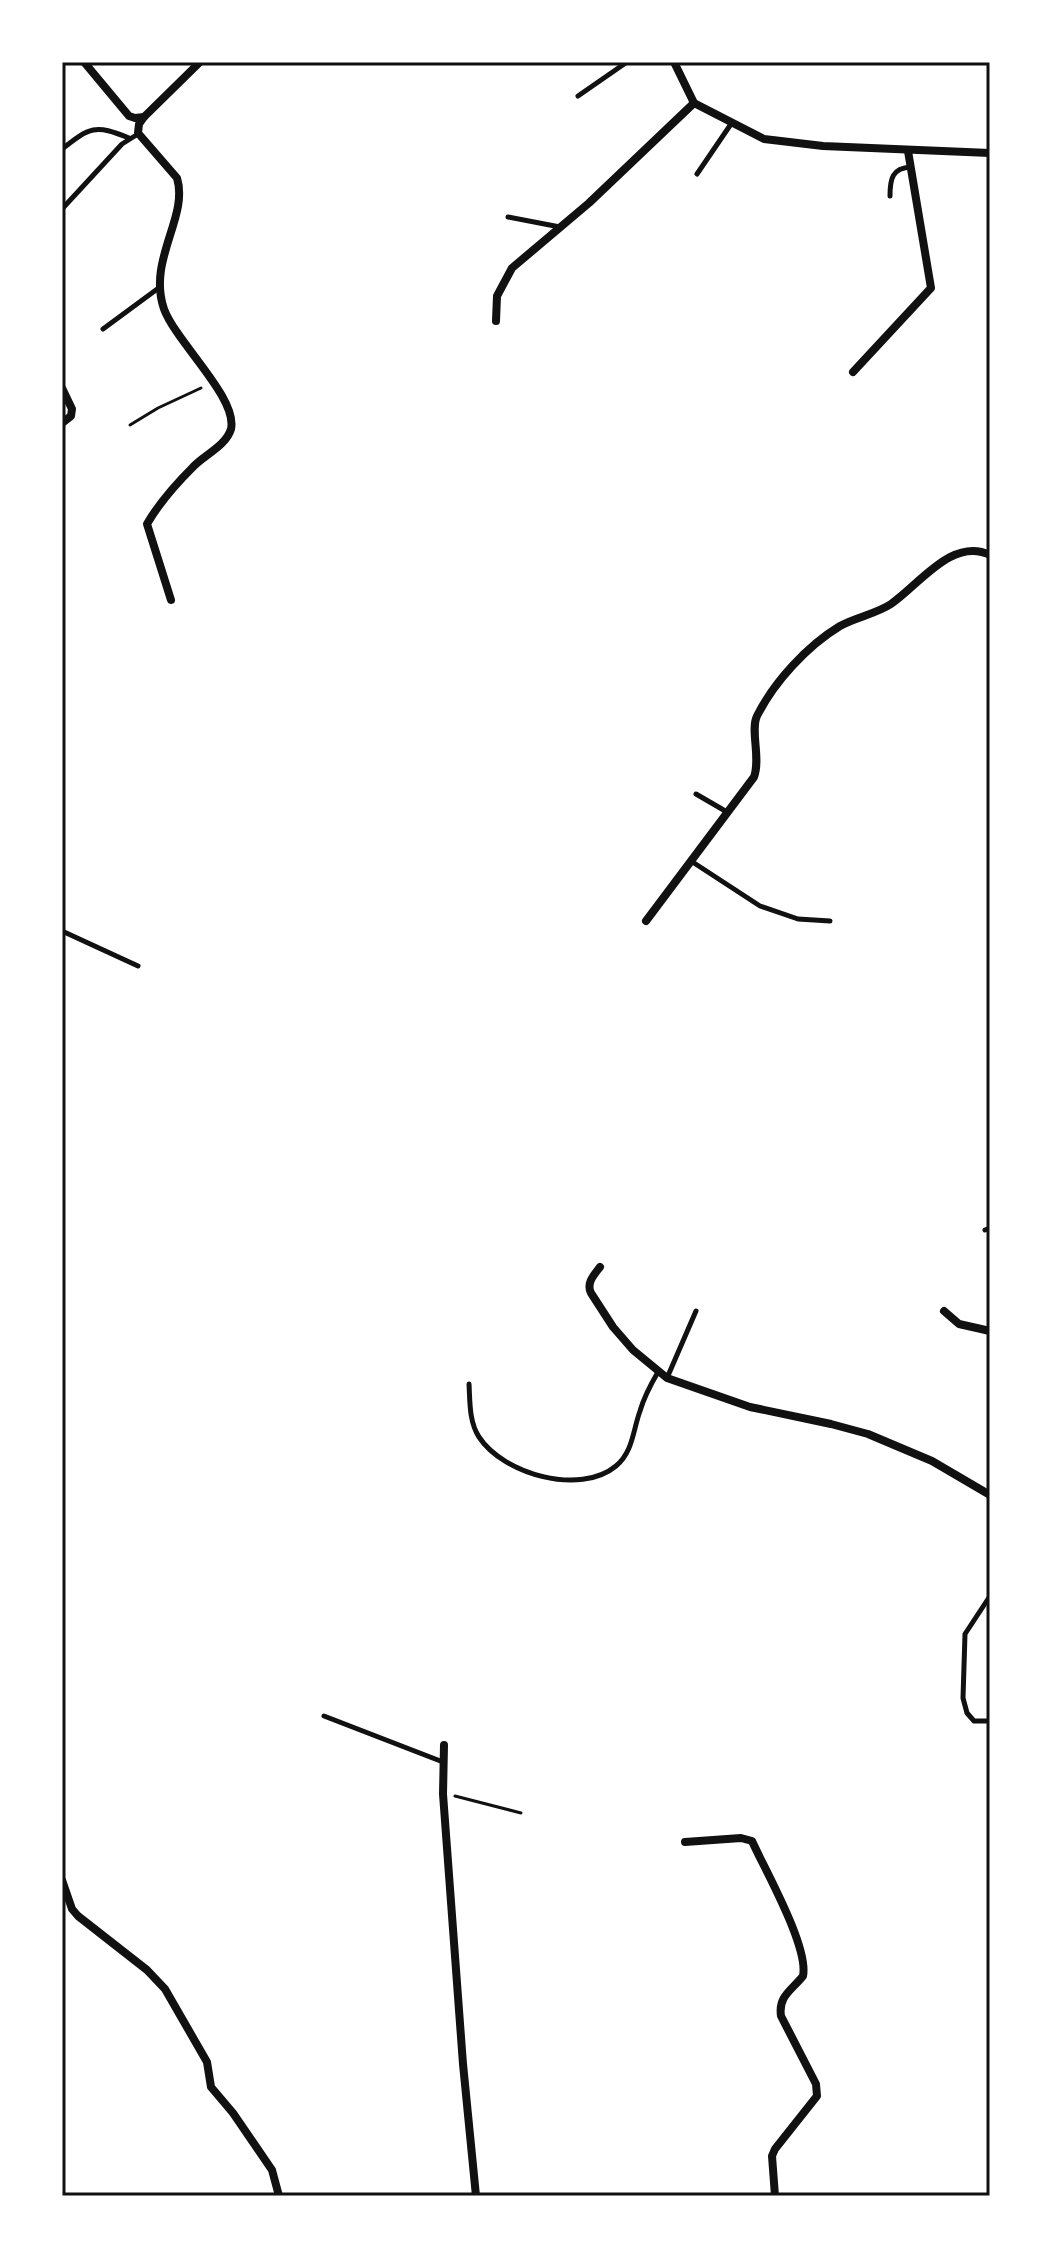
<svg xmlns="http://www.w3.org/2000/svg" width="1052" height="2258" font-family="'Fira Sans Condensed',sans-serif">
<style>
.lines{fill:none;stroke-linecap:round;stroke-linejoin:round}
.path{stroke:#111;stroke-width:3}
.service{stroke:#111;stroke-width:5}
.minor{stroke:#111;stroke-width:8}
.neatline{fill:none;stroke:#111;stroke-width:3}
</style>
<rect width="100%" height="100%" fill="#fff"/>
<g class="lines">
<g class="path">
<polyline points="130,425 158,408 201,388"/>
<polyline points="455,1796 521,1813"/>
</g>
<g class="service">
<polyline points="578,96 627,62"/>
<path d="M62 149C90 127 95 124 129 138"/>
<polyline points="697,174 731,124"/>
<path d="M890 196C890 179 892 168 911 167"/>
<polyline points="62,209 122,144 138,134"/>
<polyline points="508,217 560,227"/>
<polyline points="103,329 160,287"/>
<polyline points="696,794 727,812"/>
<polyline points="691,861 760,906 798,919 830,921"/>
<polyline points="62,931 138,966"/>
<polyline points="985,1230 990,1228"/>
<polyline points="667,1378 696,1311"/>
<path d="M469 1384C470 1401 469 1422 479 1437 503 1474 580 1496 616 1466 633 1452 633 1430 640 1411 644 1397 651 1384 658 1372"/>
<polyline points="990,1596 965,1634 963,1698 967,1713 974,1721 990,1721"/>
<polyline points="324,1716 443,1762"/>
</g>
<g class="minor">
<polyline points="84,62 129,116 135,118 144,117 200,62"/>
<polyline points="674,62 694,103 764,139 823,146 990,153"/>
<path d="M144 117 139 124 138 133 177 178C189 217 147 260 164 309 176 342 238 398 231 429 226 446 204 455 193 467 176 484 159 503 147 524L171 600"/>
<polyline points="496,321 497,296 512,268 589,203 694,103"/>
<polyline points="853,372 931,288 908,151"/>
<polyline points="62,388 72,409 71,416 62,423"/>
<path d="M646 921 754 777C761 758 750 730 757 716 774 682 807 646 840 626 856 617 876 614 891 604 920 584 952 537 990 555"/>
<path d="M600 1267C594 1275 586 1283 591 1293L613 1327 633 1350 667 1378 750 1407 831 1424 868 1434 932 1461 990 1495"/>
<polyline points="944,1311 959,1324 990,1331"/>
<polyline points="444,1745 443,1794 463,2064 476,2196"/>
<path d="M685 1842 741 1838 752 1841C765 1870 809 1947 803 1976 792 1990 778 1996 781 2016L816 2084 817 2096 775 2149 772 2156 775 2196"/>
<polyline points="62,1880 72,1909 78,1916 147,1970 165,1989 207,2062 211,2087 233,2113 272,2170 279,2196"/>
</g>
</g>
<rect width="1052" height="2258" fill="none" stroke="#ffffff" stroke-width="128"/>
<rect x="64" y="64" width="924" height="2130" class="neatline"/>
</svg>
